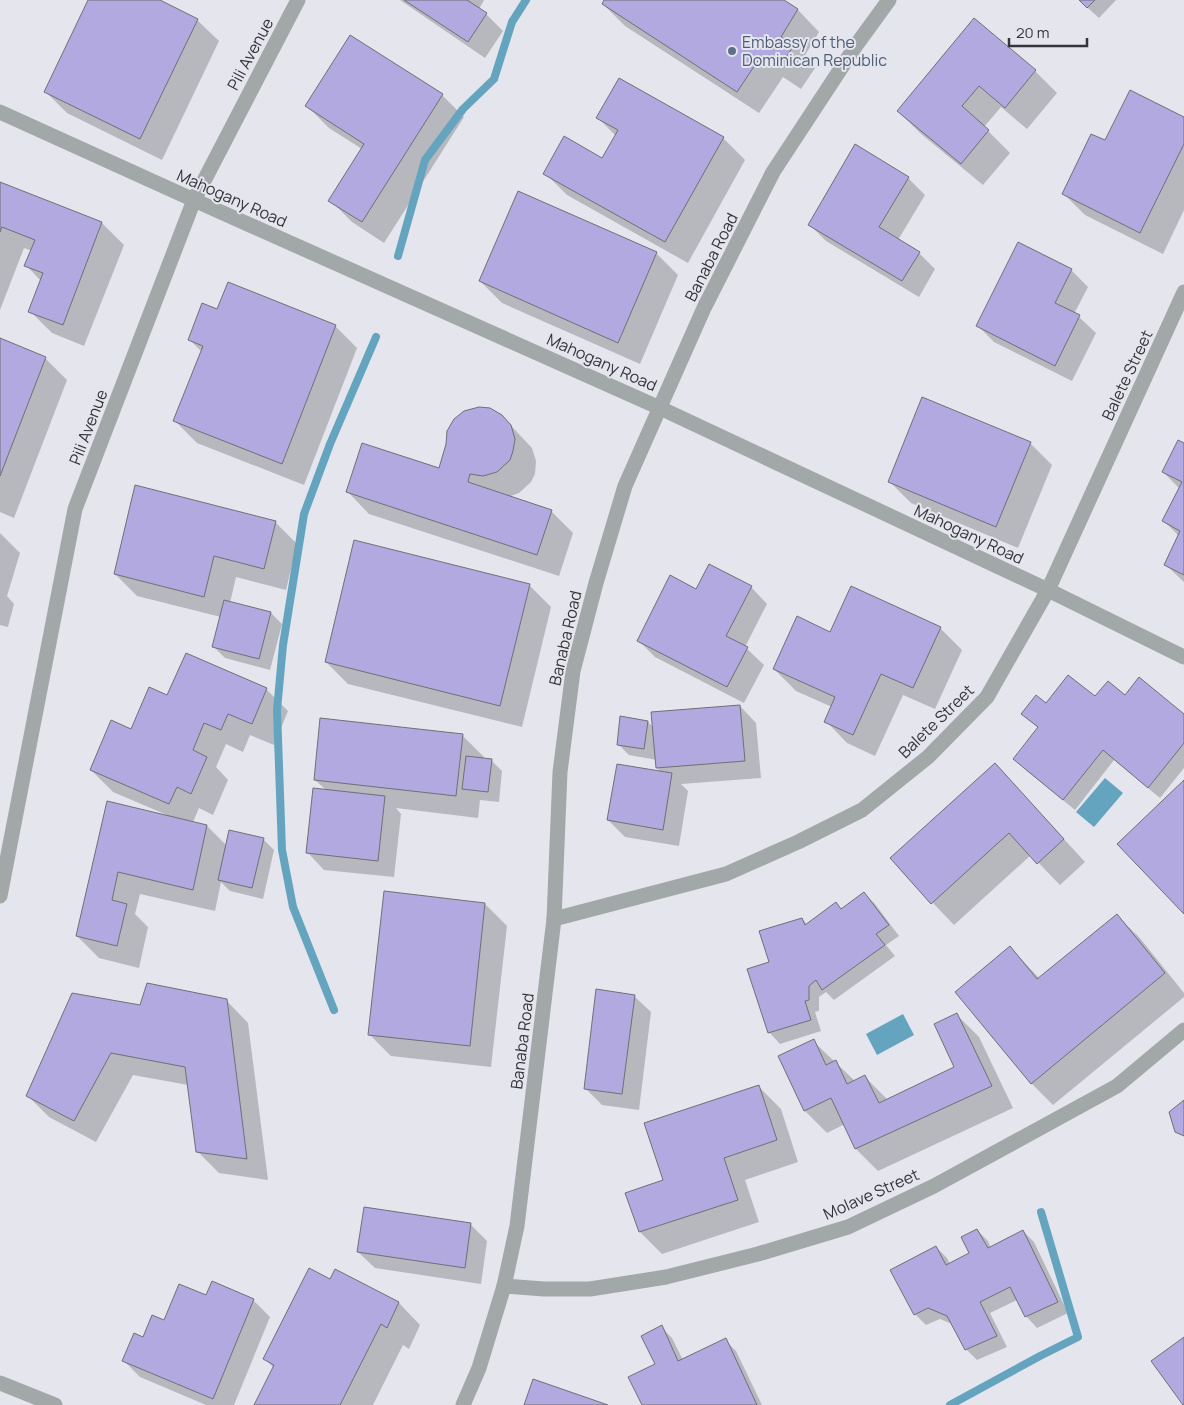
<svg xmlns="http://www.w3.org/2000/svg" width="1184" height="1405" font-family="Manrope,sans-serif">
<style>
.water{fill:#65a4bf}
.shadow{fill:#0003}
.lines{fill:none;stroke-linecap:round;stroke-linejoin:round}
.stream{stroke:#65a4bf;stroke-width:8}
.building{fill:#b1a9df;stroke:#706f77}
.street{stroke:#a2a7a7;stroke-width:15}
.service-dot{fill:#5c6f8a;stroke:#e5e5ee;stroke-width:2}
.labels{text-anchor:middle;stroke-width:4;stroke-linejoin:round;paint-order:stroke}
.service-label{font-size:16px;fill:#4e5e75;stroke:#e5e5ee;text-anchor:start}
.street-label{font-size:16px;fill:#353438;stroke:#e5e5ee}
</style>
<rect width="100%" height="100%" fill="#e5e5ee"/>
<g class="water">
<polygon points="1105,778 1123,793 1094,827 1076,812"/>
<polygon points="903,1014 914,1035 877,1055 866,1034"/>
</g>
<g class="shadow">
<polygon points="89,0 157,0 197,20 219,41 162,160 67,113 45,91"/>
<polygon points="400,0 484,0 479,9 486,14 503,31 485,58"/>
<polygon points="606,0 782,0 798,10 819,32 804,57 815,68 801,89 783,77 759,113 625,26 603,4"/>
<polygon points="1079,0 1116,0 1099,18"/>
<polygon points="974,20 1035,71 1057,93 1027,129 1001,107 984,127 1010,153 983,185 920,133 898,111"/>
<polygon points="442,95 464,117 384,243 352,222 330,200 362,149 329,128 307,106"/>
<polygon points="598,118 723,138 745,160 688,263 567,195 545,173 603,159 616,136"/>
<polygon points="1184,118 1184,210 1163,254 1085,215 1063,193 1105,142"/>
<polygon points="908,178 925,195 898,240 919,253 935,269 919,297 826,241 809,224"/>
<polygon points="0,183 102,223 124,245 84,346 52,333 30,311 41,281 26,265 32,251 24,248 0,310"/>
<polygon points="656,253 678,275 640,364 502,303 480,281"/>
<polygon points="1071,270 1088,287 1074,314 1079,317 1096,333 1072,381 994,342 978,326"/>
<polygon points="218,311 335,326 357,348 304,485 197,443 175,421 202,352 189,339"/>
<polygon points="0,340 45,358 67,380 14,518 0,512"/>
<polygon points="502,416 532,448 536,461 535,474 531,482 519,493 508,497 551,511 573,533 559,576 369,514 348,492 439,470"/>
<polygon points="1030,443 1052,465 1018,548 911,503 889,481"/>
<polygon points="1184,444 1184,582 1165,564 1179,536 1164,521 1180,489 1163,472"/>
<polygon points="275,522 297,544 286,590 236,577 230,603 271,613 282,624 270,670 225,658 214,647 221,617 137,596 115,574"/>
<polygon points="0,533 20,553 7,596 14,604 8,627 0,625"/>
<polygon points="529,585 551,607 522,727 348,684 326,662"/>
<polygon points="751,587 767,604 745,647 764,665 744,703 655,657 639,641 697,590"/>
<polygon points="940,628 962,650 935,709 903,695 875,756 847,743 826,721 832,707 796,691 774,669 831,633"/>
<polygon points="266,689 288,711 274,745 250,735 243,752 226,744 216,767 228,780 213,815 199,808 193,822 207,826 227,846 263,839 274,850 263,899 230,891 221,882 215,911 140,894 135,914 148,927 139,968 99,958 77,936 108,803 167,816 167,815 113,792 91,770 168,697"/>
<polygon points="1125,696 1184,715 1184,768 1160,798 1114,760 1075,810 1026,770 1015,759 1039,729 1022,713 1046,705 1095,698"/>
<polygon points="740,706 756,723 761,778 681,784 688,791 679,846 625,837 608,820 662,773 657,768 657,760 629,755 618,744 648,722 654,728"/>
<polygon points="462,735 484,757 484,759 491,760 502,771 499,802 480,800 478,818 396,808 401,814 394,877 324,870 308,853 326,790 315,780"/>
<polygon points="995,764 1085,862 1060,885 1031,855 954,925 891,859"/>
<polygon points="864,893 875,904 899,936 886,945 895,956 834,1000 826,992 819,997 819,1011 815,1012 821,1031 780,1044 769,1032 770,963 802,919 807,924 836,903 842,910"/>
<polygon points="485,904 507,926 491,1067 391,1056 369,1034"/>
<polygon points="1117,916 1139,937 1184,993 1184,997 1053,1105 1031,1083 1010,947 1040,979"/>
<polygon points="634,996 651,1012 639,1110 602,1105 586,1089"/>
<polygon points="226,1000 248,1023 268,1180 219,1173 197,1151 188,1085 133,1075 96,1142 49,1117 27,1095 141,1006"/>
<polygon points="957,1015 979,1037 1013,1108 878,1171 856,1149 845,1124 827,1133 805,1111 779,1056 813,1041 855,1081 865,1077 888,1100 956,1068"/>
<polygon points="759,1087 781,1109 798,1162 745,1180 759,1222 662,1254 640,1232 664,1181"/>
<polygon points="471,1225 487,1241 481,1284 375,1268 358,1252"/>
<polygon points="977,1230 988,1241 991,1248 1023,1231 1034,1242 1068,1313 1037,1328 1026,1316 1017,1300 990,1313 1007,1347 977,1360 966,1349 952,1324 940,1319 926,1325 915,1314 936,1247 947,1258 950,1264 970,1253"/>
<polygon points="331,1280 399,1303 420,1325 409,1349 403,1345 373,1405 255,1405 274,1368 265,1359"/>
<polygon points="212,1283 253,1300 270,1317 234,1405 206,1405 140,1377 124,1361 144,1338 165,1322 207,1296"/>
<polygon points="661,1327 672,1338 683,1360 725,1340 736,1351 762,1405 643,1405 656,1365"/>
</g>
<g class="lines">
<g class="stream">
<polyline points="398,256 425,160 463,109 494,79 512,22 526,0"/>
<polyline points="334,1010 293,907 282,850 277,710 283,645 304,514 330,444 376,337"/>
<polyline points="950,1405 1040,1356 1078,1337 1041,1212"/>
</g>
</g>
<g class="building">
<polygon points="88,0 160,0 198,19 140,139 44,92"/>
<polygon points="404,0 467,0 487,13 468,42"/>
<polygon points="604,0 784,0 798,9 781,37 794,45 779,68 761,56 737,92 602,4"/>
<polygon points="1079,0 1095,0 1087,8"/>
<polygon points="974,18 1036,70 1005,108 979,86 962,106 989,130 961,164 897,111"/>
<polygon points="350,35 443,94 362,222 328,201 364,144 305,106"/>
<polygon points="619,78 724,137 665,242 543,174 564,136 602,158 618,130 596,118"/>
<polygon points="1130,90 1184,117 1184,144 1140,233 1062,194 1091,134 1105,140"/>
<polygon points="855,144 909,177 879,227 920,252 902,281 808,225"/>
<polygon points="0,182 102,222 63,325 28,312 43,273 24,266 35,240 2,227 0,232"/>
<polygon points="518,191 657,252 618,343 479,281"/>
<polygon points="1018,242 1072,269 1055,303 1080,315 1055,366 976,326"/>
<polygon points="228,282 336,325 282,464 173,421 203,346 188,340 202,303 217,309"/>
<polygon points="0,338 46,357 0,476"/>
<polygon points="922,397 1031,442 996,527 888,482"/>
<polygon points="479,407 490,408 502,415 511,425 515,439 513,451 510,460 497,472 483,476 470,474 468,482 552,510 537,555 346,492 362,443 439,468 446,444 447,431 454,419 464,411"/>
<polygon points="1178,440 1184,443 1184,575 1164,565 1180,531 1162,521 1182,482 1162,472"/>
<polygon points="135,485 276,521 264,569 214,556 204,597 114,574"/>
<polygon points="354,540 530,584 500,706 325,662"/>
<polygon points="709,564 752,586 726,636 748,647 727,687 637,641 670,575 696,589"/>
<polygon points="851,586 941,627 913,688 881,674 853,735 824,722 835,697 773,669 797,616 830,632"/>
<polygon points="224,600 271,612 259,659 212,647"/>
<polygon points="186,653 267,688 252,724 228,714 221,730 204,723 193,750 207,757 191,794 177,787 169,804 90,770 111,720 131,729 149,687 167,695"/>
<polygon points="1068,675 1095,696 1108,681 1125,695 1139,677 1184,714 1184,743 1148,788 1103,750 1063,800 1013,759 1038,727 1021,714 1036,695 1046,703"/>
<polygon points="740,705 745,761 656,768 651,712"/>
<polygon points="620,716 648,721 644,749 617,745"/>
<polygon points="320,718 463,734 456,796 314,780"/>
<polygon points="466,756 492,759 488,792 462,789"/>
<polygon points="995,763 1064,839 1037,864 1009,833 931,904 890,858"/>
<polygon points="617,764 672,773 663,830 607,820"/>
<polygon points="1184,780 1184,914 1117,844"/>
<polygon points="313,788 385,796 378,861 306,853"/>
<polygon points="107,801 207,825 193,890 118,872 112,900 127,904 117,946 76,936"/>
<polygon points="229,830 264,838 252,888 218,880"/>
<polygon points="384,891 485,903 470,1046 368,1035"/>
<polygon points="864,892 889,925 876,934 885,945 822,990 816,980 809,986 809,1000 805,1001 811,1020 768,1033 747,969 769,962 759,931 802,918 805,925 836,902 841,909"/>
<polygon points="1117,914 1165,973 1031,1084 955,992 1010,946 1037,979"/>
<polygon points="147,983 227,999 247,1159 196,1152 185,1067 111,1053 74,1121 26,1096 72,993 140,1005"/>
<polygon points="596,989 635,995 622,1094 584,1089"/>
<polygon points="957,1013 992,1086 855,1149 831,1098 804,1111 778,1056 814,1039 826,1065 836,1060 847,1084 865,1075 879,1103 954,1067 934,1024"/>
<polygon points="759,1085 777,1140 724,1158 738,1200 639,1232 625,1193 663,1180 644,1123"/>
<polygon points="1184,1100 1184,1136 1175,1132 1169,1112"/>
<polygon points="364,1207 471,1223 465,1268 357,1252"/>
<polygon points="977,1229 988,1248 1023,1230 1058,1302 1025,1317 1010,1287 980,1302 997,1336 965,1350 947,1316 928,1308 914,1315 890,1270 936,1246 946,1265 969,1253 961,1237"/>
<polygon points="309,1268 330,1279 335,1269 399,1302 387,1328 381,1324 340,1405 254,1405 274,1365 263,1359"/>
<polygon points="212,1281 254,1299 213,1399 122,1361 134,1333 143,1337 152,1315 164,1320 179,1284 206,1295"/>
<polygon points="662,1325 678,1361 726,1338 757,1405 642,1405 628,1377 655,1364 641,1336"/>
<polygon points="1184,1337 1184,1405 1183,1405 1151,1361"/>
<polygon points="533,1379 608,1405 524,1405"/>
</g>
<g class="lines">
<g class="street">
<polyline points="0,112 194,200 660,408 1048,590 1184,657"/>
<polyline points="0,896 75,509 194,200 298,0"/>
<polyline points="554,919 726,874 798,842 862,810 928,757 987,697 1048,590 1184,292"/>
<polyline points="504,1286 544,1289 590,1289 666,1277 758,1254 848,1227 934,1186 1117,1086 1184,1030"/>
<polyline points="0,1383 55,1405"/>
<polyline points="463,1405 479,1368 504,1286 517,1226 554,919 560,772 573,671 596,583 625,486 704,308 773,172 857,44 889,0"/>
</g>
</g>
<circle class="service-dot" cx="732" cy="51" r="5"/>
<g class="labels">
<g class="service-label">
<text x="742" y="48">Embassy of the<tspan x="742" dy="18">Dominican Republic</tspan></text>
</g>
<g class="street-label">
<text transform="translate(250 54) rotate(-62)" y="6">Pili Avenue</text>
<text transform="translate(232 198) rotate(24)" y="6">Mahogany Road</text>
<text transform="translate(711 257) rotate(-63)" y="6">Banaba Road</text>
<text transform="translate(602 362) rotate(24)" y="6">Mahogany Road</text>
<text transform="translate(1127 375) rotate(-65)" y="6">Balete Street</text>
<text transform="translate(88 427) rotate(-69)" y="6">Pili Avenue</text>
<text transform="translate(969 534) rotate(25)" y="6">Mahogany Road</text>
<text transform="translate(565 638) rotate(-77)" y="6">Banaba Road</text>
<text transform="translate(936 721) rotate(-44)" y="6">Balete Street</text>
<text transform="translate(522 1041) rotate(-83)" y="6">Banaba Road</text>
<text transform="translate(871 1194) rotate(-24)" y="6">Molave Street</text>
</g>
</g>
<path d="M1009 38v8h78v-8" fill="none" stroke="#353438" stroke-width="2.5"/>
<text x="1016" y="38" font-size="15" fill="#353438" stroke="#e5e5ee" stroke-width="4" paint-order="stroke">20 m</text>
</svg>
